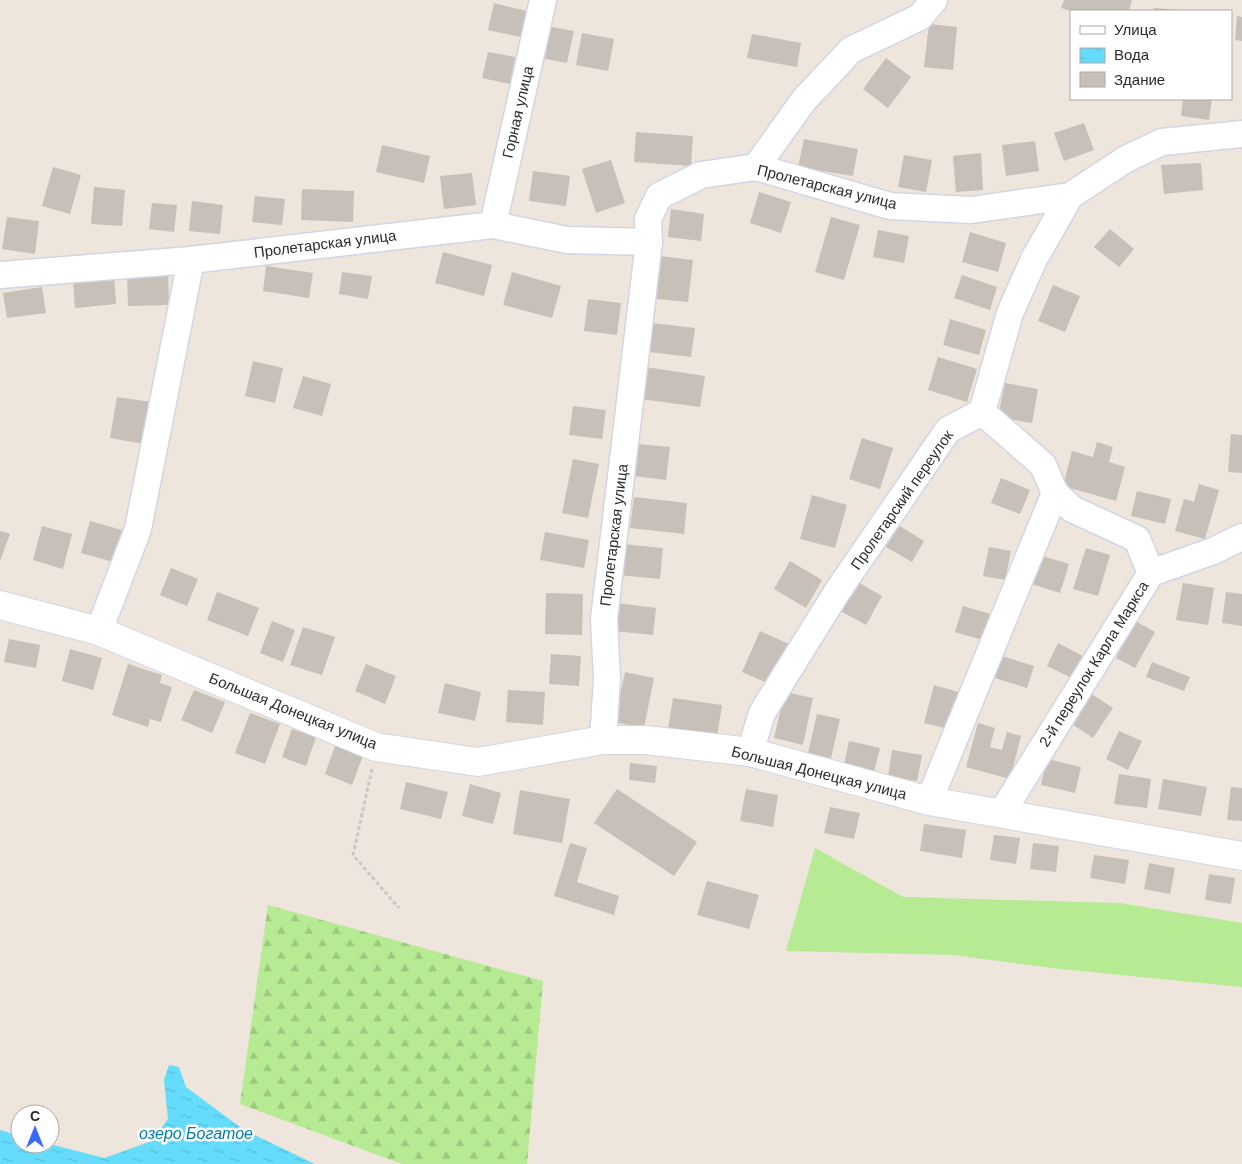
<svg xmlns="http://www.w3.org/2000/svg" width="1242" height="1164" font-family="Arial,sans-serif">
<style>
.forest{fill:url(#forest-firs)}
.garden{fill:#b6ea93}
.water{fill:url(#water-ripples)}
.building{fill:#c6c0b8}
.lines{fill:none;stroke-linecap:round;stroke-linejoin:round}
.street-casing{stroke:#d1d6e5;stroke-width:29}
.secondary-casing{stroke:#d1d6e5;stroke-width:30}
.path{stroke:#c8c8c8;stroke-width:3;stroke-dasharray:4 2.5;stroke-linecap:butt}
.street{stroke:#fff;stroke-width:26}
.secondary{stroke:#fff;stroke-width:28}
.labels{text-anchor:middle;stroke-width:5;stroke-linejoin:round;paint-order:stroke}
.street-label{font-size:15px;fill:#2b2b2b;stroke:#fff}
.water-label{font-size:16px;font-style:italic;fill:#007aaa;stroke:#fff}
</style>
<defs>
<pattern id="forest-firs" width="22" height="20" patternUnits="userSpaceOnUse" patternTransform="scale(1.25)"><rect width="22" height="20" fill="#b6ea93"/><path d="M5 1l3.5 6h-7zM16 11l3.5 6h-7z" fill="#9dc97f"/></pattern>
<pattern id="water-ripples" width="26" height="14" patternUnits="userSpaceOnUse" patternTransform="scale(1.25)"><rect width="26" height="14" fill="#65dcfb"/><path d="M2 4q2-2 4 0t4 0M15 11q2-2 4 0t4 0" fill="none" stroke="#58bdd7"/></pattern>
</defs>
<rect width="100%" height="100%" fill="#eee5dc"/>
<polygon class="forest" points="268,905 543,981 527,1164 402,1164 240,1104"/>
<polygon class="garden" points="815,848 903,897 1120,903 1242,923 1242,987 1061,969 953,955 786,951"/>
<polygon class="water" points="169,1065 179,1067 186,1087 244,1130 315,1164 0,1164 0,1130 20,1136 20,1144 50,1144 104,1158 152,1141 168,1119 164,1080"/>
<g class="building">
<polygon points="1064,0 1132,0 1129,11 1071,11 1061,8"/>
<polygon points="494,3 527,11 521,37 488,30"/>
<polygon points="1154,8 1179,10 1178,11 1154,11"/>
<polygon points="1237,16 1242,17 1242,41 1235,40"/>
<polygon points="929,24 957,27 953,70 924,67"/>
<polygon points="541,25 574,31 567,63 535,57"/>
<polygon points="582,33 614,39 608,71 576,65"/>
<polygon points="752,34 801,43 797,67 747,58"/>
<polygon points="488,52 515,57 510,84 482,78"/>
<polygon points="886,58 911,77 888,108 863,89"/>
<polygon points="1183,99 1212,99 1209,120 1181,116"/>
<polygon points="1084,123 1094,150 1064,161 1054,133"/>
<polygon points="636,132 693,136 691,166 634,162"/>
<polygon points="804,139 858,149 853,176 798,167"/>
<polygon points="1035,141 1039,171 1006,176 1002,145"/>
<polygon points="382,145 430,156 424,183 376,172"/>
<polygon points="981,153 983,190 956,192 953,156"/>
<polygon points="904,155 932,160 926,192 898,187"/>
<polygon points="611,160 625,203 596,213 582,169"/>
<polygon points="1201,163 1203,190 1164,194 1161,165"/>
<polygon points="53,167 81,175 70,214 42,206"/>
<polygon points="533,171 570,176 566,206 529,201"/>
<polygon points="472,173 476,205 444,209 440,176"/>
<polygon points="94,187 125,190 122,226 91,224"/>
<polygon points="302,189 354,191 353,222 301,220"/>
<polygon points="759,192 791,202 781,233 750,223"/>
<polygon points="255,196 285,199 282,225 252,222"/>
<polygon points="192,201 223,205 220,234 189,231"/>
<polygon points="152,203 177,205 174,232 149,229"/>
<polygon points="671,209 704,214 701,241 668,237"/>
<polygon points="7,217 39,221 35,254 2,249"/>
<polygon points="831,217 860,225 844,280 815,272"/>
<polygon points="1110,229 1134,249 1119,267 1094,247"/>
<polygon points="878,230 909,236 904,263 873,257"/>
<polygon points="970,232 1006,243 998,272 962,262"/>
<polygon points="443,252 492,265 484,296 435,283"/>
<polygon points="660,256 693,260 688,302 656,299"/>
<polygon points="266,266 313,273 309,298 263,291"/>
<polygon points="342,272 372,276 368,299 339,294"/>
<polygon points="512,272 561,286 552,318 503,305"/>
<polygon points="168,274 169,305 128,306 127,275"/>
<polygon points="962,275 997,287 990,310 954,298"/>
<polygon points="114,276 116,304 75,308 73,280"/>
<polygon points="1053,285 1080,296 1065,332 1038,321"/>
<polygon points="42,287 46,313 7,318 3,293"/>
<polygon points="588,299 621,303 617,335 584,331"/>
<polygon points="950,319 986,330 979,355 943,345"/>
<polygon points="653,323 695,328 691,357 649,352"/>
<polygon points="938,357 977,369 967,402 928,390"/>
<polygon points="253,361 283,368 275,403 245,396"/>
<polygon points="645,367 705,376 700,407 641,399"/>
<polygon points="303,376 331,384 322,416 293,408"/>
<polygon points="1005,383 1038,389 1032,423 998,417"/>
<polygon points="117,397 151,402 144,444 110,438"/>
<polygon points="573,406 606,410 602,439 569,435"/>
<polygon points="1231,434 1242,435 1242,473 1228,472"/>
<polygon points="862,438 893,448 880,489 849,479"/>
<polygon points="1097,442 1113,447 1109,462 1125,467 1116,501 1063,486 1072,451 1093,457"/>
<polygon points="638,444 670,447 666,480 634,476"/>
<polygon points="573,459 599,464 588,518 562,513"/>
<polygon points="1001,478 1030,490 1020,514 991,503"/>
<polygon points="1199,484 1219,490 1205,539 1175,531 1184,499 1194,502"/>
<polygon points="1137,491 1171,499 1165,524 1131,516"/>
<polygon points="812,495 847,505 835,548 800,539"/>
<polygon points="634,497 687,503 684,534 630,528"/>
<polygon points="90,521 122,530 113,562 81,553"/>
<polygon points="898,525 924,541 912,562 886,547"/>
<polygon points="42,526 72,534 63,569 33,560"/>
<polygon points="0,531 10,534 0,561"/>
<polygon points="545,532 589,540 584,568 540,560"/>
<polygon points="622,544 663,548 660,579 619,575"/>
<polygon points="989,547 1011,551 1005,580 983,576"/>
<polygon points="1086,548 1110,555 1098,596 1073,589"/>
<polygon points="1039,555 1069,564 1060,593 1031,584"/>
<polygon points="790,561 822,580 806,608 774,589"/>
<polygon points="171,568 198,579 187,606 160,595"/>
<polygon points="854,580 882,596 866,625 837,609"/>
<polygon points="1183,583 1214,588 1208,625 1176,620"/>
<polygon points="217,592 259,608 248,636 207,620"/>
<polygon points="1226,592 1242,594 1242,626 1222,623"/>
<polygon points="546,593 583,594 582,635 545,634"/>
<polygon points="617,603 656,608 653,635 614,631"/>
<polygon points="963,606 994,615 986,641 955,632"/>
<polygon points="272,621 295,630 283,662 260,653"/>
<polygon points="1135,621 1155,632 1135,668 1116,658"/>
<polygon points="303,627 335,637 322,675 290,665"/>
<polygon points="760,631 789,644 771,685 742,672"/>
<polygon points="9,639 40,645 36,668 4,662"/>
<polygon points="1058,643 1083,656 1072,678 1047,666"/>
<polygon points="70,649 102,658 93,690 62,681"/>
<polygon points="551,654 581,656 579,686 549,684"/>
<polygon points="1002,656 1034,666 1027,688 995,678"/>
<polygon points="1152,662 1190,677 1184,691 1146,677"/>
<polygon points="128,664 162,675 160,683 172,687 161,722 150,719 148,727 112,715"/>
<polygon points="366,664 396,676 385,704 355,691"/>
<polygon points="625,672 654,678 644,728 614,722"/>
<polygon points="445,683 481,692 475,721 438,713"/>
<polygon points="934,685 962,693 952,730 924,723"/>
<polygon points="194,690 225,702 212,733 181,720"/>
<polygon points="508,690 545,692 543,725 506,722"/>
<polygon points="785,692 813,698 803,745 774,738"/>
<polygon points="1090,693 1113,708 1093,738 1069,722"/>
<polygon points="673,698 722,705 717,737 668,730"/>
<polygon points="250,713 280,724 265,764 235,753"/>
<polygon points="817,714 840,719 831,758 808,753"/>
<polygon points="978,723 995,728 990,747 1002,750 1007,732 1021,736 1010,779 966,767"/>
<polygon points="292,729 316,737 306,766 282,757"/>
<polygon points="1119,731 1142,741 1128,770 1106,759"/>
<polygon points="849,741 880,748 874,772 844,765"/>
<polygon points="336,743 364,753 352,785 325,774"/>
<polygon points="892,750 922,755 917,781 888,776"/>
<polygon points="1047,759 1081,767 1075,793 1041,785"/>
<polygon points="630,763 657,766 655,783 629,780"/>
<polygon points="1119,774 1151,779 1147,808 1114,804"/>
<polygon points="1163,779 1207,787 1201,816 1158,809"/>
<polygon points="406,782 448,792 441,819 400,809"/>
<polygon points="470,784 501,793 493,824 462,816"/>
<polygon points="1231,787 1242,788 1242,821 1227,820"/>
<polygon points="617,789 697,842 674,876 594,823"/>
<polygon points="746,789 778,795 773,827 740,821"/>
<polygon points="520,790 570,799 562,843 513,834"/>
<polygon points="830,807 860,813 854,839 824,833"/>
<polygon points="924,824 966,830 962,858 920,851"/>
<polygon points="994,835 1020,838 1016,864 990,860"/>
<polygon points="570,843 587,848 577,882 619,896 614,915 554,896"/>
<polygon points="1033,843 1059,846 1056,872 1030,869"/>
<polygon points="1094,855 1129,860 1125,884 1090,878"/>
<polygon points="1149,863 1175,868 1170,894 1144,889"/>
<polygon points="1209,874 1235,878 1231,904 1205,900"/>
<polygon points="707,881 759,895 749,929 697,915"/>
</g>
<g class="lines">
<defs>
<g id="street">
<polyline points="756,167 804,100 851,50 920,17 934,0"/>
<polyline points="493,225 543,0"/>
<polyline points="0,275 191,260 493,225 567,240 649,242 648,219 659,196 701,175 756,167 890,206 971,210 1070,196 1126,159 1162,142 1242,134"/>
<polyline points="982,412 1043,465 1055,493 1072,509 1137,539 1151,573"/>
<polyline points="99,631 138,529 191,260"/>
<polyline points="603,740 607,679 604,619 649,242"/>
<polyline points="750,752 762,713 837,592 948,430 982,412 1010,313 1034,259 1070,196"/>
<polyline points="929,801 1055,493"/>
<polyline points="1001,814 1151,573 1213,551 1242,537"/>
</g>
<polyline id="secondary" points="0,605 99,631 376,747 478,762 603,740 646,740 750,752 929,801 1242,856"/>
</defs>
<use href="#street" class="street-casing"/>
<use href="#secondary" class="secondary-casing"/>
<polyline class="path" points="372,769 353,855 399,908"/>
<use href="#street" class="street"/>
<use href="#secondary" class="secondary"/>
</g>
<g class="labels">
<g class="street-label">
<text transform="translate(518 112) rotate(-77)" y="5">Горная улица</text>
<text transform="translate(827 187) rotate(14)" y="5">Пролетарская улица</text>
<text transform="translate(325 244) rotate(-7)" y="5">Пролетарская улица</text>
<text transform="translate(902 500) rotate(-55)" y="5">Пролетарский переулок</text>
<text transform="translate(614 535) rotate(-83)" y="5">Пролетарская улица</text>
<text transform="translate(1094 664) rotate(-58)" y="5">2-й переулок Карла Маркса</text>
<text transform="translate(293 711) rotate(22)" y="5">Большая Донецкая улица</text>
<text transform="translate(819 773) rotate(14)" y="5">Большая Донецкая улица</text>
</g>
<g class="water-label">
<text x="196" y="1139">озеро Богатое</text>
</g>
</g>
<rect x="1070" y="10" width="162" height="90" fill="#ffffff" stroke="#aaaaaa"/>
<rect x="1080" y="26" width="25" height="8" fill="#ffffff" stroke="#aaaaaa"/>
<text x="1114" y="35" font-size="15" fill="#2b2b2b">Улица</text>
<rect x="1080" y="48" width="25" height="15" fill="url(#water-ripples)" stroke="#aaaaaa"/>
<text x="1114" y="60" font-size="15" fill="#2b2b2b">Вода</text>
<rect x="1080" y="72" width="25" height="15" fill="#c6c0b8" stroke="#aaaaaa"/>
<text x="1114" y="85" font-size="15" fill="#2b2b2b">Здание</text>
<g transform="translate(35 1129)"><circle r="24" fill="#ffffff" stroke="#aaaaaa"/>
<path d="M0-4L9 19L0 12L-9 19Z" fill="#386aff"/>
<text y="-8" font-size="14" font-weight="bold" text-anchor="middle" fill="#2b2b2b">С</text>
</g>
</svg>
